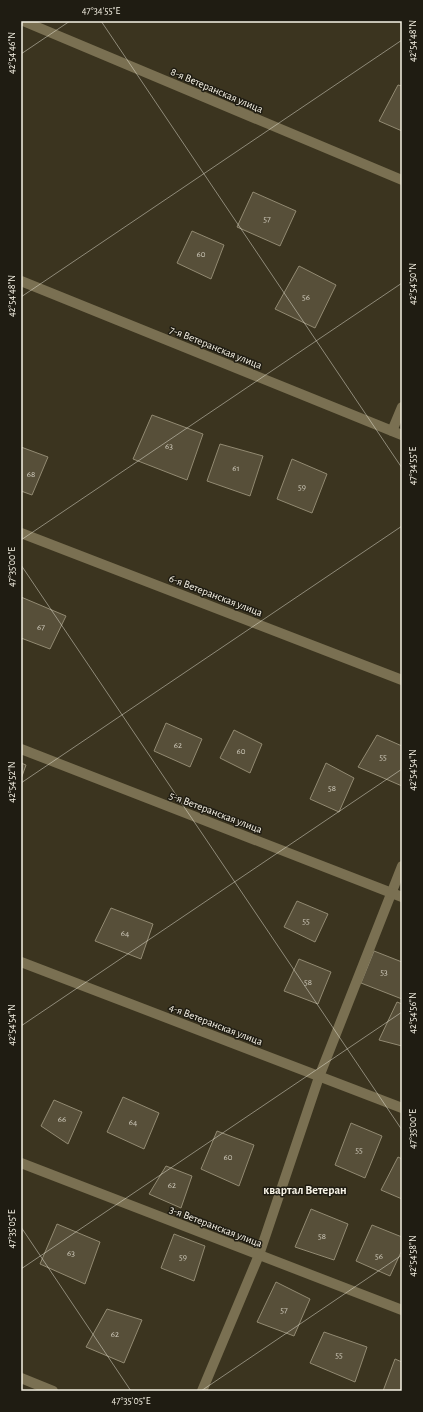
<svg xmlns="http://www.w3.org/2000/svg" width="423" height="1412" font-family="'Alegreya Sans',sans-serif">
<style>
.building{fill:#574f39;stroke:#928a72}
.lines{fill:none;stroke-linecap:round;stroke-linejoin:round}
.service{stroke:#7a7052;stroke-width:10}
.minor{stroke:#7a7052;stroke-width:10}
.ticks{fill:none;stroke:#f7f3e6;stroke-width:1;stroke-opacity:0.45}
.labels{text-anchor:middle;stroke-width:3;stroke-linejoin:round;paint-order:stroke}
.number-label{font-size:9px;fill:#cfcabb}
.street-label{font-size:11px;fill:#f7f3e6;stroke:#1f1c12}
.neighbourhood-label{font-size:12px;font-weight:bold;fill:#f7f3e6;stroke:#1f1c12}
.neatline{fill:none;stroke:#f7f3e6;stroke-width:1.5}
.ticks-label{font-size:10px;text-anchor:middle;fill:#f7f3e6}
</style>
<rect width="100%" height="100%" fill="#3b341f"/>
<g class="building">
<polygon points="398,85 402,86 402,131 379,121"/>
<polygon points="253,192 296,211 280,246 237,227"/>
<polygon points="192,231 224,245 211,279 177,263"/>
<polygon points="299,266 336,285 315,328 275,309"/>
<polygon points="152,415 203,434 187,480 133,459"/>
<polygon points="220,444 263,456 250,496 207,481"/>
<polygon points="21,447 48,457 32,495 21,491"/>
<polygon points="292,459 327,474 312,513 277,499"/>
<polygon points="21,597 66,616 50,649 21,638"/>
<polygon points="166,723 202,739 190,767 154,751"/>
<polygon points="234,730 262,744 250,773 220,758"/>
<polygon points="377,735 402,746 402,786 358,767"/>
<polygon points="21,763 26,765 21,779"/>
<polygon points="326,763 354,778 339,812 310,799"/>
<polygon points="297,901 328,914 315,942 284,927"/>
<polygon points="111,908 153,924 141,959 95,941"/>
<polygon points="374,951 402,962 402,999 361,983"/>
<polygon points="299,959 331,972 318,1004 284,991"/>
<polygon points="397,1002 402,1004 402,1046 379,1040"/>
<polygon points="123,1097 159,1113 144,1149 107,1132"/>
<polygon points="54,1100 82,1112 68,1144 41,1126"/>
<polygon points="351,1123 382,1136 365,1178 335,1165"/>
<polygon points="217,1131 254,1145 239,1186 201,1169"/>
<polygon points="398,1157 402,1159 402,1199 381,1190"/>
<polygon points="166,1166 192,1176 181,1208 149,1194"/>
<polygon points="311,1209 348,1224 334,1260 295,1247"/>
<polygon points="57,1224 100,1242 85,1284 40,1264"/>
<polygon points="372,1225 402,1237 402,1250 390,1276 356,1261"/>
<polygon points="174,1234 205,1246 194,1281 161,1268"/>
<polygon points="276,1282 310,1299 294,1336 257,1322"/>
<polygon points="107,1309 142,1320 124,1363 86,1347"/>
<polygon points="324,1332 367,1347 355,1382 310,1363"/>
<polygon points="395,1359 402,1362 402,1391 383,1391"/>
</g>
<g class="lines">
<polyline class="service" points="202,1391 259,1255 319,1077 402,866"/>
<g class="minor">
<polyline points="23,21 402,180"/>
<polyline points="21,281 402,435"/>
<polyline points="392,431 402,407"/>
<polyline points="21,533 402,680"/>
<polyline points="21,749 402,897"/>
<polyline points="21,962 402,1108"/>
<polyline points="21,1163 402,1310"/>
<polyline points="21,1378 53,1391"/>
</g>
</g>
<path class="ticks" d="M101 21 402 468M21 54 70 21M21 297 402 40M21 540 402 283M21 565 402 1130M21 783 402 526M21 1026 402 769M21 1227 131 1391M21 1269 402 1012M201 1391 402 1255"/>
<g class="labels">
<g class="number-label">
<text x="267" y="222">57</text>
<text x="201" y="257">60</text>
<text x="306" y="300">56</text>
<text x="169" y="449">63</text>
<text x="236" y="471">61</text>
<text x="31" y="477">68</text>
<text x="302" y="490">59</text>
<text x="41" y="630">67</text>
<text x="178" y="748">62</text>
<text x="241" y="754">60</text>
<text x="383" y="760">55</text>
<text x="332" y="791">58</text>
<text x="306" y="924">55</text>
<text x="125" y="936">64</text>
<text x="384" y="975">53</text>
<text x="308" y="985">58</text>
<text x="62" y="1122">66</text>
<text x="133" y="1125">64</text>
<text x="359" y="1153">55</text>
<text x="228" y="1160">60</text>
<text x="172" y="1188">62</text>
<text x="322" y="1239">58</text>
<text x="71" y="1256">63</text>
<text x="379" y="1259">56</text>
<text x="183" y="1260">59</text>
<text x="284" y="1313">57</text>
<text x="115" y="1337">62</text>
<text x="339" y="1358">55</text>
</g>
<g class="street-label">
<text transform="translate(217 90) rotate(23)" y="4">8-я Ветеранская улица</text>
<text transform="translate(216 347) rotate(22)" y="4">7-я Ветеранская улица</text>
<text transform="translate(216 595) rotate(21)" y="4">6-я Ветеранская улица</text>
<text transform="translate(216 812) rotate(21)" y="4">5-я Ветеранская улица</text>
<text transform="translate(216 1024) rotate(21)" y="4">4-я Ветеранская улица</text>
<text transform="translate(216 1226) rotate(21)" y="4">3-я Ветеранская улица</text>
</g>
<g class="neighbourhood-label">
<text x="305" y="1194">квартал Ветеран</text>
</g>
</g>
<rect width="423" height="1412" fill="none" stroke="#1f1c12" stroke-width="44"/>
<rect x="22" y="22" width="379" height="1368" class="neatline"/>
<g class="ticks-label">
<text x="101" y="14">47°34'55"E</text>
<text transform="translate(412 41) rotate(-90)" y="4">42°54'48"N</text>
<text transform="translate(11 53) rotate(-90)" y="4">42°54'46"N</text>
<text transform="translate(412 284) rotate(-90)" y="4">42°54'50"N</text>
<text transform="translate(11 296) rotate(-90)" y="4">42°54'48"N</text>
<text transform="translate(412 466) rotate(-90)" y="4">47°34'55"E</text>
<text transform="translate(11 567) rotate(-90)" y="4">47°35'00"E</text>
<text transform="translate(412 770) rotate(-90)" y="4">42°54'54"N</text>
<text transform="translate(11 782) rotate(-90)" y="4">42°54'52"N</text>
<text transform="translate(412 1013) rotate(-90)" y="4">42°54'56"N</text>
<text transform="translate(11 1025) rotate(-90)" y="4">42°54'54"N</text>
<text transform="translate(412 1129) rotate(-90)" y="4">47°35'00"E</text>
<text transform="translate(11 1229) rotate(-90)" y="4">47°35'05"E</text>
<text transform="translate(412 1256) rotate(-90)" y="4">42°54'58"N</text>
<text x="131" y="1404">47°35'05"E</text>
</g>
</svg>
